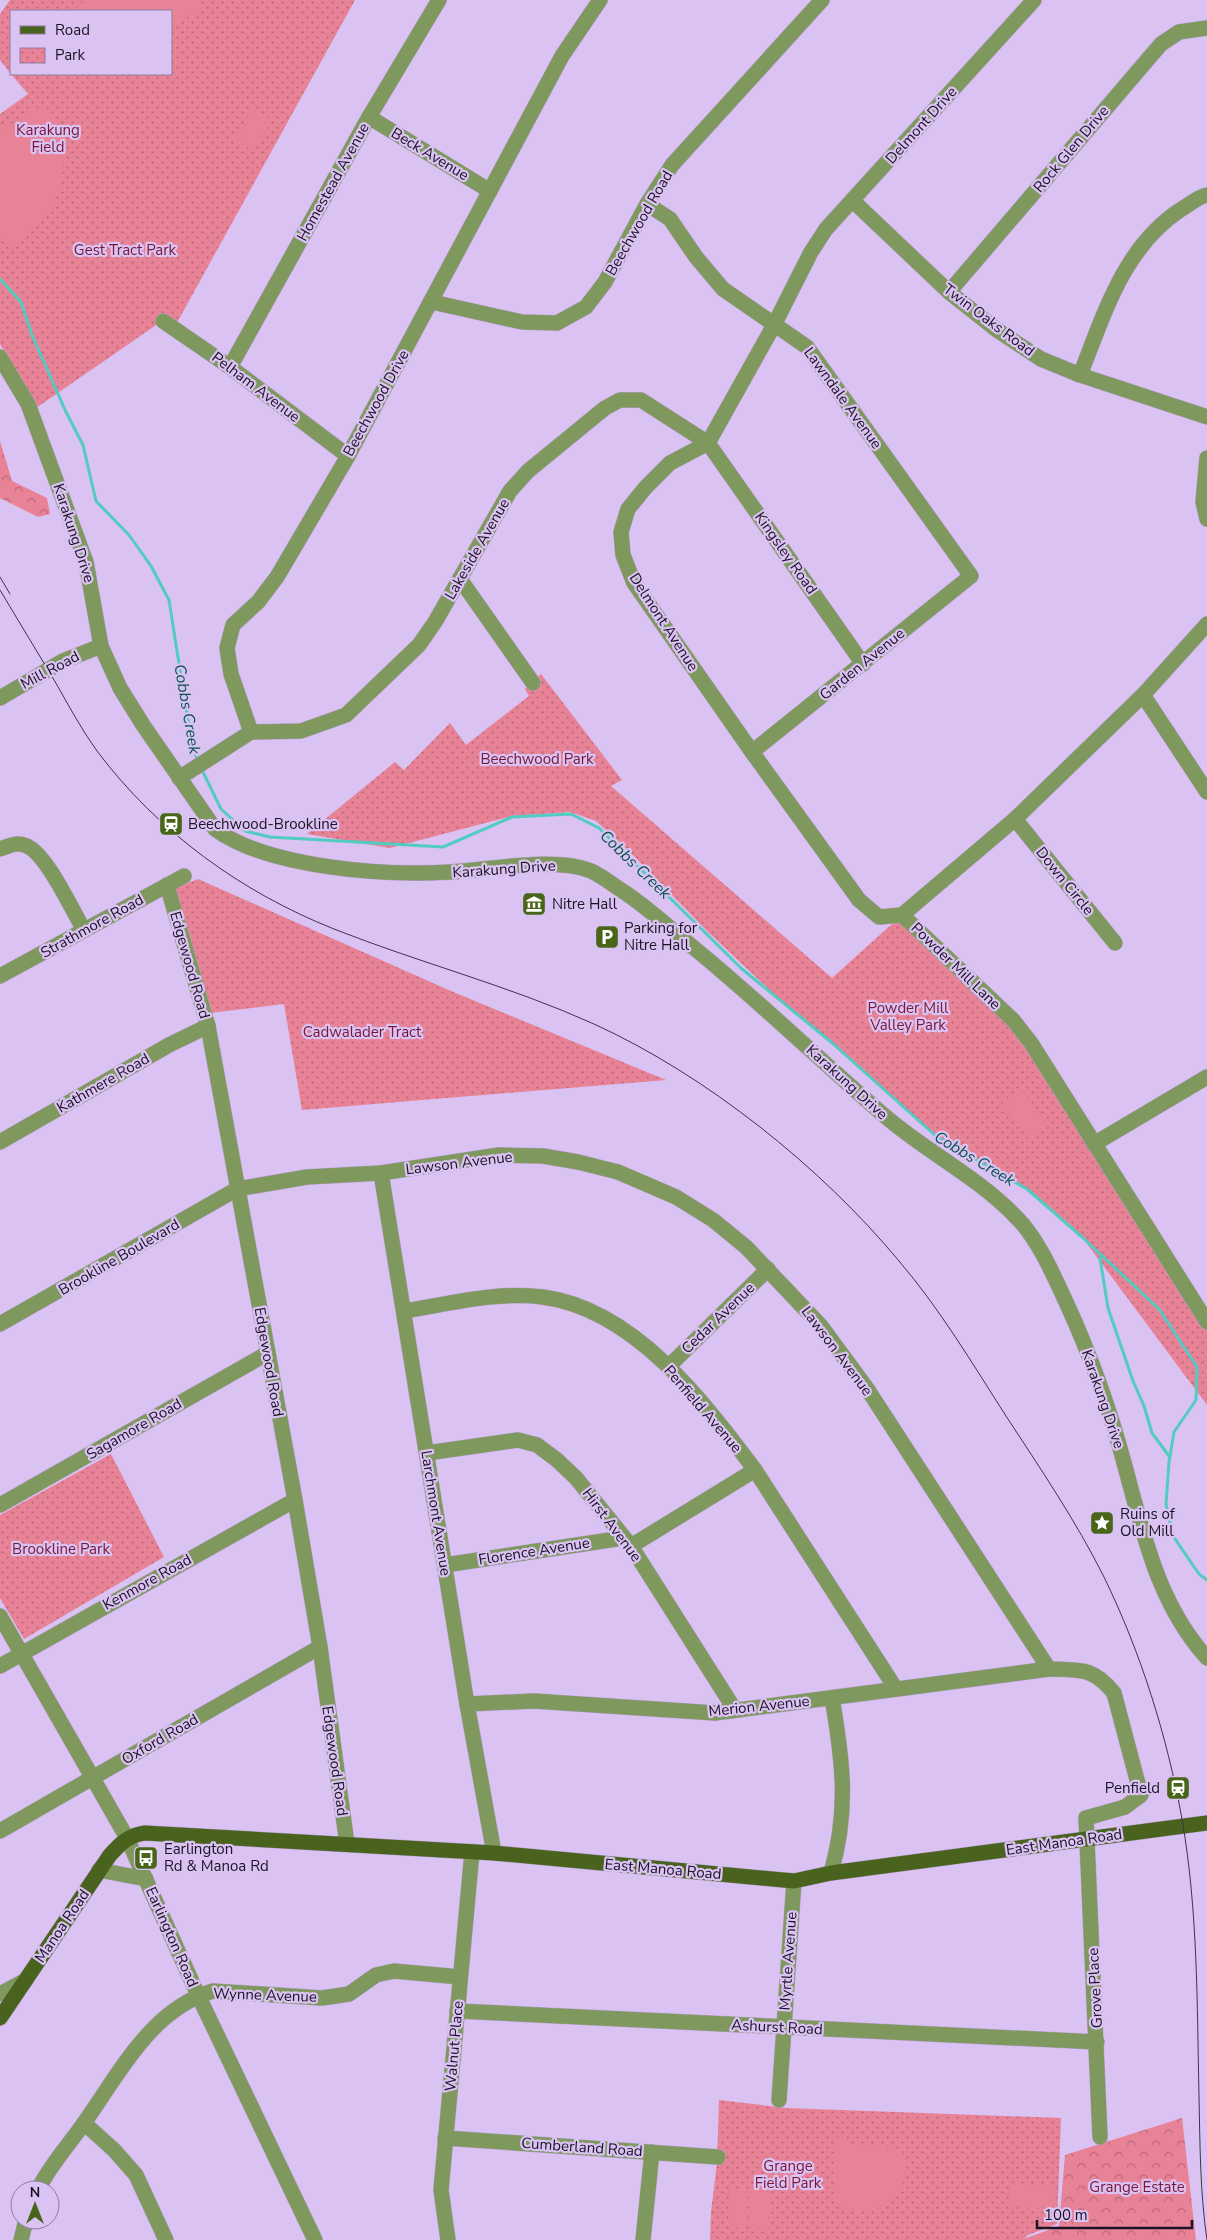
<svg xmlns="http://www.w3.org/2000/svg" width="1207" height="2240" font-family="'Nunito Sans',sans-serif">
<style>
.forest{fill:url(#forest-crowns)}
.park{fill:url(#park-dots)}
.garden{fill:#e88296}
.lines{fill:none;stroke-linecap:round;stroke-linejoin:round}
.stream{stroke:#52cbc1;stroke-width:3}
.minor-casing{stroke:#b8a2cd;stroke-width:16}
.major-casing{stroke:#b8a2cd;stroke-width:16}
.minor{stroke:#7e985d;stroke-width:15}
.major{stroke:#49631f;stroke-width:15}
.tram{stroke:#3f334a;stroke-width:1}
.labels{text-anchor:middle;stroke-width:4.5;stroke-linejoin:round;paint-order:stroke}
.street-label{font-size:15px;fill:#1c1324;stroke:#dac2f2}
.park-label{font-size:15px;fill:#781736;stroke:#dac2f2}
.poi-label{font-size:15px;fill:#1c1324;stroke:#dac2f2;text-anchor:start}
.water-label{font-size:16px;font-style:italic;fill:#0a534e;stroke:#dac2f2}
</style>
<defs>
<pattern id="forest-crowns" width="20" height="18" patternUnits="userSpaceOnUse" patternTransform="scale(1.25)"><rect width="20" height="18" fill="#e88296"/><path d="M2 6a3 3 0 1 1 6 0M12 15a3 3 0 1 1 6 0" fill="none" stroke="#bb697a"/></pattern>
<pattern id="park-dots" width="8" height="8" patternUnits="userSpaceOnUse" patternTransform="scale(1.25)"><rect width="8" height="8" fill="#e88296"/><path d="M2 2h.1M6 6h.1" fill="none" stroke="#bb697a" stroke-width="1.8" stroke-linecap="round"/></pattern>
</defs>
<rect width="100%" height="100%" fill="#dac2f2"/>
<g class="forest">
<polygon points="0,441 12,481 47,498 50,514 38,517 0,498"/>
<polygon points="1182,2118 1196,2240 1021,2240 1059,2226 1065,2155"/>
</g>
<g class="park">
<polygon points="10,0 355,0 174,328 162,321 36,408 0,344 0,114 28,94 11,74 171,74 171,11 11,11 11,74 0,60 0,14"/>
<polygon points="541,674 622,780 611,786 832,978 902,915 1013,1020 1207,1322 1207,1405 1082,1237 1027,1189 937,1137 855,1063 793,1012 707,931 625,847 596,821 570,812 512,816 390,848 307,834 395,762 404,770 450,723 466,745 529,696 525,689"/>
<polygon points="198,879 451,991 666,1080 302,1110 284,1004 210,1013 173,889"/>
<polygon points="111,1454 164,1557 24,1639 0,1598 0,1515"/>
<polygon points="719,2100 786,2108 1061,2118 1057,2224 1028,2235 1023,2240 710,2240 711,2212 717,2163"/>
</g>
<g class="garden">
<polygon points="85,0 197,0 203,5 171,30 171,11 74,11"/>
<path d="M44 104C79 156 64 218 8 247L0 233V131Z"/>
<polygon points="252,109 272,120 254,151 234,140"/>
<polygon points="1021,1088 1049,1126 1030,1140 1002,1102"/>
<path d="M839 2136 848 2143 902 2149C903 2156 906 2165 906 2172 905 2180 900 2188 896 2194 881 2215 860 2213 837 2206L836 2151 833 2142Z"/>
<polygon points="1010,2183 1056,2186 1055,2209 1009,2207"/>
<polygon points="730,2190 748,2190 746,2228 728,2227"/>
<polygon points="752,2191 770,2192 768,2229 751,2228"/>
</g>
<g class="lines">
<g class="stream">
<polyline points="0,279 21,302 32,335 66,412 83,445 96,501 129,535 151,566 169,600 189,727 197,760"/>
<polyline points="201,768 221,809 245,831 270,837 443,847 512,817 571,814 599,828 742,969 831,1042 937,1137 1027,1189 1082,1237 1159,1309 1197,1367 1196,1400 1174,1432 1169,1462 1166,1504 1173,1536 1199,1574 1207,1580"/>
<polyline points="1100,1258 1108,1308 1133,1381 1144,1406 1152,1433 1169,1456"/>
</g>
<defs>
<g id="minor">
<polyline points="369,117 490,191"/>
<polyline points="853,201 949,292 997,330 1041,359 1080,375 1207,417"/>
<polyline points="647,204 670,219 696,257 723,289 807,347 971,576 752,752"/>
<polyline points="949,292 1161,44 1179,32 1207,28"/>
<polyline points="432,302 522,322 557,323 586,307 605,282 647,204 672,165 822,0"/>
<polyline points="163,321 230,367 348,456"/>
<path d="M0 357 28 404 86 562 101 646 120 688 143 725 215 829C268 868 385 876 450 872 489 870 556 856 591 871 602 876 612 884 621 890 643 904 663 922 683 939 753 995 817 1058 886 1117 927 1152 979 1178 1016 1217 1037 1237 1054 1276 1066 1302 1091 1356 1111 1413 1126 1470 1144 1537 1159 1605 1207 1658"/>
<polyline points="230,367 369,117 439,0"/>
<path d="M1080 375C1104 315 1123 248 1180 210 1189 205 1197 197 1207 195"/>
<polyline points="1207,458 1203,502 1207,519"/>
<polyline points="460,579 533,683"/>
<polyline points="1143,695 1207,792"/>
<polyline points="0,698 63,661 101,646"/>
<polyline points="251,732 301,731 346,715 419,645 435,622 510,491 528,471 605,408 620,400 641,400 708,443 863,664"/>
<polyline points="251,732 231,674 227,648 233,625 258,602 277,577 348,456 562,56 600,0"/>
<polyline points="179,778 251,732"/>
<polyline points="1015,819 1115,943"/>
<path d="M0 849C9 846 17 841 27 846 47 855 72 910 84 930"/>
<polyline points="167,885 208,1026 295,1500 320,1647 347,1844"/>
<polyline points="902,915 879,917 859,900 752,752 634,583 623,555 621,532 628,509 646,487 670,463 708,443 774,325 811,252 826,229 1034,0"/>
<polyline points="902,915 1013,1020 1031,1043 1207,1322"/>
<polyline points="902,915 1015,819 1143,695 1207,624"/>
<polyline points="0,976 184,876"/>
<polyline points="0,1142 169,1045 208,1026"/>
<polyline points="1094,1144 1207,1077"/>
<polyline points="381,1173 467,1704 494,1853"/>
<path d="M404 1311C449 1304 497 1291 543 1297 634 1309 704 1402 755 1470L896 1689"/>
<path d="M0 1324 237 1189 307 1177 381 1173 499 1155 543 1156 578 1162 618 1172 676 1197 713 1220 746 1247 821 1326 868 1390 1049 1669C1080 1670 1093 1667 1114 1693L1141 1795 1125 1807 1086 1818 1100 2137"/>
<polyline points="668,1367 768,1269"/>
<polyline points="427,1453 518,1440 537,1445 557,1460 576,1478 631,1546 735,1710"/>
<polyline points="0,1505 268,1353"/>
<polyline points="631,1546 755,1470"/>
<polyline points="445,1565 623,1538"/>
<polyline points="0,1616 127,1838 198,1995 315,2240"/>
<polyline points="0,1666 295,1500"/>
<polyline points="467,1704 534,1701 715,1713 1049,1669"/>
<polyline points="0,1831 320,1647"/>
<polyline points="99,1870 146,1879"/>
<path d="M831 1873C849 1810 843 1762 832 1698"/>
<polyline points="0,1994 26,1980"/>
<polyline points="457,2011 1097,2042"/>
<polyline points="779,2100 794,1881"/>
<polyline points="84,2123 114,2150 136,2175 166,2240"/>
<polyline points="445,2138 718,2157"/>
<path d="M38 2190C49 2166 69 2145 84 2123 119 2074 151 2009 213 1991L322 1998 349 1994 376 1975 394 1971 460 1977"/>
<polyline points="21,2240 26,2220"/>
<polyline points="448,2240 441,2190 472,1852"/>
<polyline points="643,2240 652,2152"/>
</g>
<path id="major" d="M0 2018 110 1855C121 1843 129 1835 145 1833L494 1853 794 1881 831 1873 1207 1823"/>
</defs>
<use href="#minor" class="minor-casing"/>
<use href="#major" class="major-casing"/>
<use href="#minor" class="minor"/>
<use href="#major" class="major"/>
<g class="tram">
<polyline points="0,577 10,594"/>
<path d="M0 590C19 622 38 653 57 685 70 708 82 730 97 751 158 832 241 892 334 929 420 963 510 986 594 1024 706 1075 821 1167 899 1261 940 1309 972 1363 1006 1416 1040 1468 1076 1521 1104 1577 1141 1653 1167 1736 1182 1819 1198 1911 1197 2004 1199 2096 1200 2144 1200 2193 1207 2240"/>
</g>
</g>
<defs>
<symbol id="station-square" viewBox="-11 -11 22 22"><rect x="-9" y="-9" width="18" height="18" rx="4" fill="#496518" stroke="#dac2f2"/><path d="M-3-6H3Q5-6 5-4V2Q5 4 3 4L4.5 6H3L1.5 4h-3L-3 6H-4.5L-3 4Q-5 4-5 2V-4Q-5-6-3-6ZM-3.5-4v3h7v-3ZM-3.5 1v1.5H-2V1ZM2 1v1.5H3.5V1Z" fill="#fff"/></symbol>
<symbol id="museum-square" viewBox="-11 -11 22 22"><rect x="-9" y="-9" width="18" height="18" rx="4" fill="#496518" stroke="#dac2f2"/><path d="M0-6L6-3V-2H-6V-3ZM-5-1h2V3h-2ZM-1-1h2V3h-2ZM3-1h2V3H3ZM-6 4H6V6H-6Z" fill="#fff"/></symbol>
<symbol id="parking-square" viewBox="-11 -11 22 22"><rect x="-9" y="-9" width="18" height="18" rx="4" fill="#496518" stroke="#dac2f2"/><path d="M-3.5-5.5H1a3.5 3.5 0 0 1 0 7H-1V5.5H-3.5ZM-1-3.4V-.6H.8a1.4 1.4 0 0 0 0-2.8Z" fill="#fff"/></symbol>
<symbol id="sight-square" viewBox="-11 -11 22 22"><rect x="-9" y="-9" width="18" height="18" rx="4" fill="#496518" stroke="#dac2f2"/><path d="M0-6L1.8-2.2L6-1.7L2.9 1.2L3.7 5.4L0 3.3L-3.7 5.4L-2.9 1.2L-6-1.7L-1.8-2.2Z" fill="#fff"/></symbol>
<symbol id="bus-square" viewBox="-11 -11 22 22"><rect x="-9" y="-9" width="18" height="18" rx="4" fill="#496518" stroke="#dac2f2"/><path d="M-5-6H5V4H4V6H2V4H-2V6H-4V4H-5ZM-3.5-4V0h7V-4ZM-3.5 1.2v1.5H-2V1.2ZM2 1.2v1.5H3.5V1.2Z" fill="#fff"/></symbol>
</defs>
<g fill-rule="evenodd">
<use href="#station-square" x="157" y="810" width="28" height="28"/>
<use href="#museum-square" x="520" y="890" width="28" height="28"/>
<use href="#parking-square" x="593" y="923" width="28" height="28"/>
<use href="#sight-square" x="1088" y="1509" width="28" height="28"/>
<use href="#station-square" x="1164" y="1774" width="28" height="28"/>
<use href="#bus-square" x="132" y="1844" width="28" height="28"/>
</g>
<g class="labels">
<g class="street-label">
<text transform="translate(921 125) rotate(-48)" y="5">Delmont Drive</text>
<text transform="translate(1071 149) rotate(-50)" y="5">Rock Glen Drive</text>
<text transform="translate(430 154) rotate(31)" y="5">Beck Avenue</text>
<text transform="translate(333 182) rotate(-61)" y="5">Homestead Avenue</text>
<text transform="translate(639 223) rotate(-60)" y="5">Beechwood Road</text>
<text transform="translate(989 320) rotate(37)" y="5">Twin Oaks Road</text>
<text transform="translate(256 387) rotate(37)" y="5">Pelham Avenue</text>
<text transform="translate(843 398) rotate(54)" y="5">Lawndale Avenue</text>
<text transform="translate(376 403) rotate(-61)" y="5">Beechwood Drive</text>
<text transform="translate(74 533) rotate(72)" y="5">Karakung Drive</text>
<text transform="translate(477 549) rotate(-60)" y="5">Lakeside Avenue</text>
<text transform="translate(786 553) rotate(55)" y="5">Kingsley Road</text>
<text transform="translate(664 622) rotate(57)" y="5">Delmont Avenue</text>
<text transform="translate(862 664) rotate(-39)" y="5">Garden Avenue</text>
<text transform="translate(50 670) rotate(-28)" y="5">Mill Road</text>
<text transform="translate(504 869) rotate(-4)" y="5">Karakung Drive</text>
<text transform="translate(1065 881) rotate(51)" y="5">Down Circle</text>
<text transform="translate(92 926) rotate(-29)" y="5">Strathmore Road</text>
<text transform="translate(190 965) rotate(74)" y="5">Edgewood Road</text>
<text transform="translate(956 966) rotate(44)" y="5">Powder Mill Lane</text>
<text transform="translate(847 1082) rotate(42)" y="5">Karakung Drive</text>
<text transform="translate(103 1083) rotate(-30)" y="5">Kathmere Road</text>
<text transform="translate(459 1163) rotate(-7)" y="5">Lawson Avenue</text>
<text transform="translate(119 1257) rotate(-30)" y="5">Brookline Boulevard</text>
<text transform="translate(718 1318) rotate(-44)" y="5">Cedar Avenue</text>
<text transform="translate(837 1351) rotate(53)" y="5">Lawson Avenue</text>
<text transform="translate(269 1362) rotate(80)" y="5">Edgewood Road</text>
<text transform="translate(1103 1399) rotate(71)" y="5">Karakung Drive</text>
<text transform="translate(703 1409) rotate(49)" y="5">Penfield Avenue</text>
<text transform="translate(134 1429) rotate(-30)" y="5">Sagamore Road</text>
<text transform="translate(436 1513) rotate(81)" y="5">Larchmont Avenue</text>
<text transform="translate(612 1525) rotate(53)" y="5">Hirst Avenue</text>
<text transform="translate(534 1551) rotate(-9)" y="5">Florence Avenue</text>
<text transform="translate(147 1582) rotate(-29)" y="5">Kenmore Road</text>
<text transform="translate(759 1706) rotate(-6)" y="5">Merion Avenue</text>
<text transform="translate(160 1739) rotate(-30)" y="5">Oxford Road</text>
<text transform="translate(335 1761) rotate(82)" y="5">Edgewood Road</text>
<text transform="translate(1064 1842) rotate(-8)" y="5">East Manoa Road</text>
<text transform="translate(663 1869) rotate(5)" y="5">East Manoa Road</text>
<text transform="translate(62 1926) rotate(-56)" y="5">Manoa Road</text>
<text transform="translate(172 1937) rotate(66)" y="5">Earlington Road</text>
<text transform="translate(788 1961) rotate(-86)" y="5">Myrtle Avenue</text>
<text transform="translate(1095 1988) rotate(-93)" y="5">Grove Place</text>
<text transform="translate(265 1995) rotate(2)" y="5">Wynne Avenue</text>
<text transform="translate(777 2027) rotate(3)" y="5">Ashurst Road</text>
<text transform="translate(454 2046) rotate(-85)" y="5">Walnut Place</text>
<text transform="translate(582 2147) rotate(4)" y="5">Cumberland Road</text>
</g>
<g class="park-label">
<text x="48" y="135">Karakung<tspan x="48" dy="17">Field</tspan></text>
<text x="125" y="255">Gest Tract Park</text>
<text x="537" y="764">Beechwood Park</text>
<text x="908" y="1013">Powder Mill<tspan x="908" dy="17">Valley Park</tspan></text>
<text x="362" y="1037">Cadwalader Tract</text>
<text x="61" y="1554">Brookline Park</text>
<text x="788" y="2171">Grange<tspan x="788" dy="17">Field Park</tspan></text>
<text x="1137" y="2192">Grange Estate</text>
</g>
<g class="poi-label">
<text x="188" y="829">Beechwood-Brookline</text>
<text x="552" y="909">Nitre Hall</text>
<text x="624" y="933">Parking for<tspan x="624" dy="17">Nitre Hall</tspan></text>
<text x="1120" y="1519">Ruins of<tspan x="1120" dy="17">Old Mill</tspan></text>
<text x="1160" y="1793" text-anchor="end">Penfield</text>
<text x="164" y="1854">Earlington<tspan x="164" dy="17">Rd &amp; Manoa Rd</tspan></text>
</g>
<g class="water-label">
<text transform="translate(188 709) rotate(80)" y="6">Cobbs Creek</text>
<text transform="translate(636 864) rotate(44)" y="6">Cobbs Creek</text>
<text transform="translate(975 1158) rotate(31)" y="6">Cobbs Creek</text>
</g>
</g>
<rect x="10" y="10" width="162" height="65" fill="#dac2f2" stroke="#8e7ca0"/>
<rect x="20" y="26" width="25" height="8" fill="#49631f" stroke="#8e7ca0"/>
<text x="55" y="35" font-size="15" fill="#1c1324">Road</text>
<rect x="20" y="48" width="25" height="15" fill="url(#park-dots)" stroke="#8e7ca0"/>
<text x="55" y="60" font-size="15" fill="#1c1324">Park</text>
<g transform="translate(35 2205)"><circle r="24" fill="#dac2f2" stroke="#8e7ca0"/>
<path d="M0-4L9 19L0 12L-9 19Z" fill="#496518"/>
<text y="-8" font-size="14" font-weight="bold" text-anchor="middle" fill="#1c1324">N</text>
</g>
<path d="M1037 2220v8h155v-8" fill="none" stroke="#1c1324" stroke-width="2.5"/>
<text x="1044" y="2220" font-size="15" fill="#1c1324" stroke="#dac2f2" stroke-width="4" paint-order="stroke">100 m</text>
</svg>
